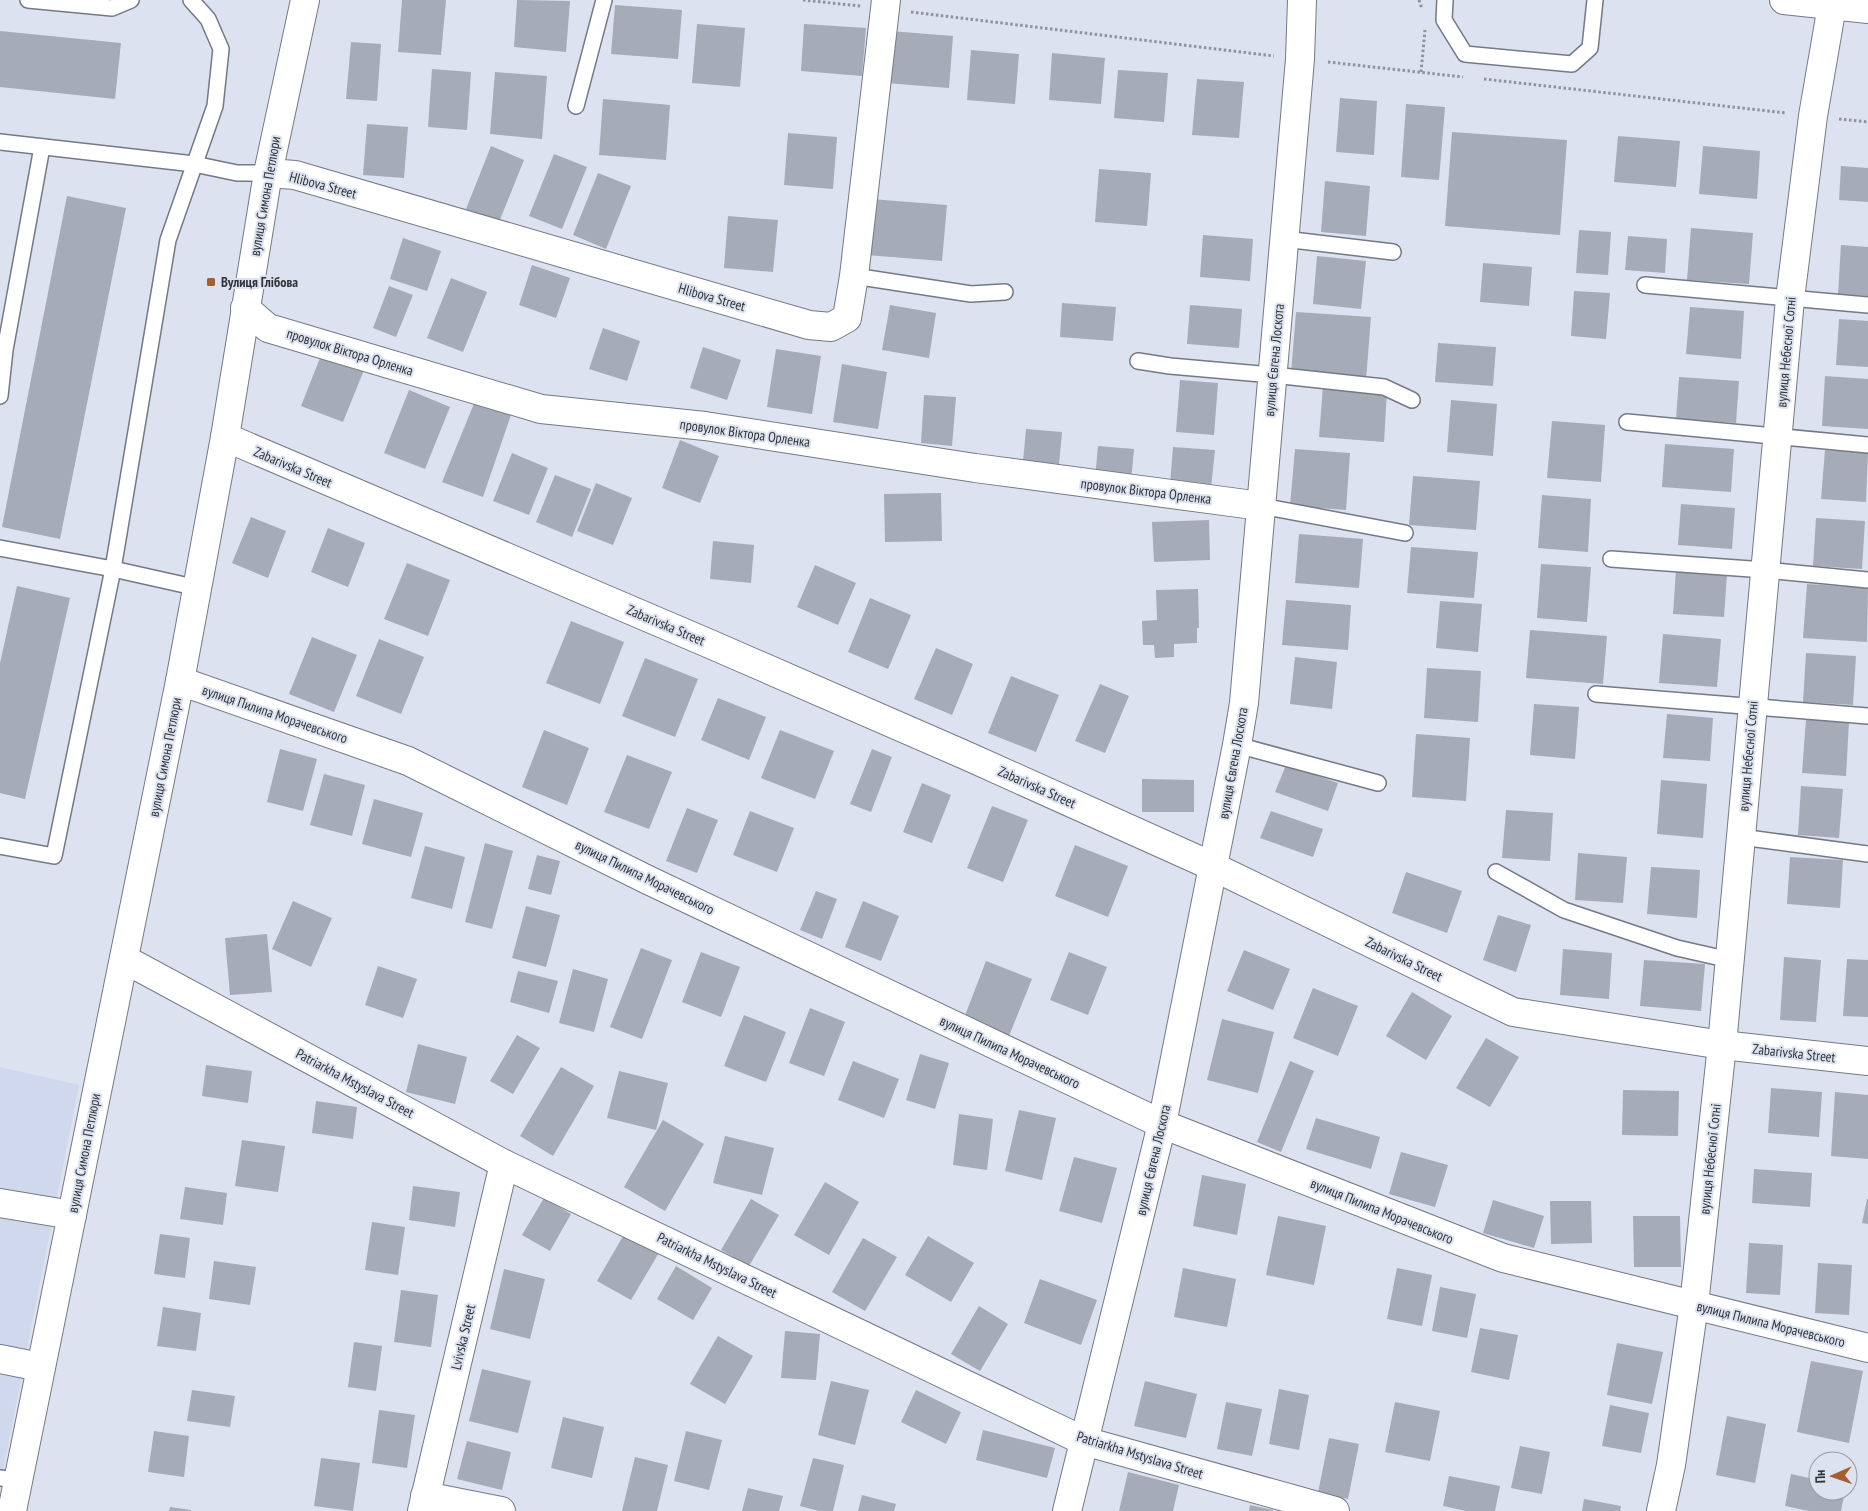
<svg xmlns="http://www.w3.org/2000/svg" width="1868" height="1511" font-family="'PT Sans Narrow',sans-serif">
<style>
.built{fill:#cfd8ec}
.building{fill:#a6abb8}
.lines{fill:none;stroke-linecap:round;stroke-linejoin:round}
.lane-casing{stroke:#747985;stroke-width:18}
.street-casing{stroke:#747985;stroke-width:30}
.secondary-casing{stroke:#747985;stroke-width:30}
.path{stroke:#8f939d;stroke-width:3;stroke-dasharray:2.5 2.5;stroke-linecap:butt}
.lane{stroke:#fff;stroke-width:15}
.street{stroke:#fff;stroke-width:28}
.secondary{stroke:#fff;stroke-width:28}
.poi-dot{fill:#a35f2f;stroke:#dce2ef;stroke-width:2}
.labels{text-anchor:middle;stroke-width:4;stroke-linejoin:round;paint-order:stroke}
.street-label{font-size:14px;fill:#303338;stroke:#dce2ef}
.poi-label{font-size:14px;font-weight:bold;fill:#303338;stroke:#dce2ef;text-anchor:start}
</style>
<rect width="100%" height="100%" fill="#dce2ef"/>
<polygon class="built" points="0,1067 79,1085 0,1486"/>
<g class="building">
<polygon points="402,0 446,0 441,55 398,52"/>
<polygon points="517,0 570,1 566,52 514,47"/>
<polygon points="615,5 682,10 678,59 611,54"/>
<polygon points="697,24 745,28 740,87 692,83"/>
<polygon points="804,24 866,28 862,76 801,71"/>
<polygon points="0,31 121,43 115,99 0,87"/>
<polygon points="890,31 953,36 949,88 886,83"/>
<polygon points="351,42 381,44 377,101 346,99"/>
<polygon points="971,50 1019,54 1015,104 967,100"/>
<polygon points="1052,53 1105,58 1101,104 1049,100"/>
<polygon points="432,69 471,72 467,130 428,127"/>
<polygon points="1118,70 1168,73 1164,122 1114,118"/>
<polygon points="495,72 547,76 542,139 490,134"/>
<polygon points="1197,79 1244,82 1239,138 1192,135"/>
<polygon points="1340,98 1377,101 1374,155 1336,152"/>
<polygon points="603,99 670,105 666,160 599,155"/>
<polygon points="1406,104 1445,107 1439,180 1401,177"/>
<polygon points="367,124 408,127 404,178 363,175"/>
<polygon points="1452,132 1567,140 1560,235 1445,226"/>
<polygon points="788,133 837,137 833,189 784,185"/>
<polygon points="1618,136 1680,141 1676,187 1614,182"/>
<polygon points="491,146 524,160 499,222 466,209"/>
<polygon points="1703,146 1760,151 1757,199 1699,194"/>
<polygon points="554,154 587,167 562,229 529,216"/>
<polygon points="1841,166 1868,168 1868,202 1839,200"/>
<polygon points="1099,169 1151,173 1147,226 1095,222"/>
<polygon points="598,173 631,186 606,249 573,235"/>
<polygon points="1325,181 1370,186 1366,236 1321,232"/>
<polygon points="67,196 126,208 60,539 2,527"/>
<polygon points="871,199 947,205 942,261 866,255"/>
<polygon points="728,216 778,220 773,272 724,268"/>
<polygon points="1691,228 1753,233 1749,284 1687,280"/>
<polygon points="1579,230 1611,232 1608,275 1576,273"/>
<polygon points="1203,235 1253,239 1250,281 1200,277"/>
<polygon points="1628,236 1667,239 1665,273 1625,270"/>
<polygon points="403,238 441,251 427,291 390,279"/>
<polygon points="1841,245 1868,247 1868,296 1838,294"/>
<polygon points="1317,256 1366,261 1361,309 1313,304"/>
<polygon points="1483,263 1532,267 1529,306 1480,302"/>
<polygon points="532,265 570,278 556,318 519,305"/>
<polygon points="451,278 487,292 463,352 427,338"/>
<polygon points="389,286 413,295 396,337 373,328"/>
<polygon points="1574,291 1610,293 1606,339 1571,336"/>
<polygon points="1062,303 1116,307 1113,341 1060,337"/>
<polygon points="890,305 936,313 929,358 882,350"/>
<polygon points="1190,305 1242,309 1239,348 1187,344"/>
<polygon points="1690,307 1744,311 1741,359 1686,354"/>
<polygon points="1296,312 1371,317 1366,380 1291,374"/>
<polygon points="1839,319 1868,321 1868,367 1836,365"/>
<polygon points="603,328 640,341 627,381 589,369"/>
<polygon points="1438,343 1496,347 1493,386 1435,382"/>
<polygon points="703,347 741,360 727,400 690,388"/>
<polygon points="776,349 821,356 812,414 767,407"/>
<polygon points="322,353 364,370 343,422 301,406"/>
<polygon points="842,364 887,372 878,429 833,422"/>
<polygon points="1825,376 1868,379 1868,429 1822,426"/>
<polygon points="1679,377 1739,381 1736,423 1676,419"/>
<polygon points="1180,380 1218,383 1214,435 1176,432"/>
<polygon points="1323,386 1387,391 1384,442 1319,437"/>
<polygon points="409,390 450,407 425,469 384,453"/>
<polygon points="924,395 956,397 952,446 921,443"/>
<polygon points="1451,400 1497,404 1493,456 1447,452"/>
<polygon points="475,401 512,412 483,497 442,482"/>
<polygon points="1552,421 1605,425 1601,482 1547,478"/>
<polygon points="1026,429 1062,432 1059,464 1023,461"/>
<polygon points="680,440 719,456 700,503 662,488"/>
<polygon points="1665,444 1734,449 1731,492 1662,487"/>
<polygon points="1098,446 1134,449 1131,481 1095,478"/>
<polygon points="1173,447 1215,450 1211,488 1170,485"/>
<polygon points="1295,449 1350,453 1346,510 1290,506"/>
<polygon points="1825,450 1868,453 1866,502 1821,499"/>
<polygon points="512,453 548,468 529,515 493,501"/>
<polygon points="555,475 591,489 572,537 536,522"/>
<polygon points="1413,476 1480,481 1476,530 1409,525"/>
<polygon points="596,483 632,498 613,545 577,531"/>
<polygon points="941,493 942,541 885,542 884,494"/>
<polygon points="1542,495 1591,499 1588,552 1538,548"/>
<polygon points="1681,504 1735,508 1732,549 1678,545"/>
<polygon points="251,517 286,531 268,578 232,563"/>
<polygon points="1816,518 1865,521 1862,569 1813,566"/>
<polygon points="1209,520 1210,560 1154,562 1152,522"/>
<polygon points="328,528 365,543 348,587 311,572"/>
<polygon points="1299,534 1363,539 1359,588 1295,583"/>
<polygon points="713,541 754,545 751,583 710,579"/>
<polygon points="1411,547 1478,552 1474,598 1407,593"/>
<polygon points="407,563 450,580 428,636 384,619"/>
<polygon points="1541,564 1591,567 1587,622 1537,618"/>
<polygon points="815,565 856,583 838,625 797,607"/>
<polygon points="1676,570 1727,574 1724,617 1673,614"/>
<polygon points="1807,584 1868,588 1867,642 1803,638"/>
<polygon points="17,586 70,598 25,799 0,793 0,663"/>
<polygon points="1198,589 1199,628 1197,628 1197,643 1174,644 1174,657 1155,658 1154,645 1143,645 1142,621 1157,620 1156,590"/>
<polygon points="870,598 911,615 888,669 848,652"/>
<polygon points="1286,600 1351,605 1348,650 1282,645"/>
<polygon points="1440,601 1482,604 1478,652 1436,648"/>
<polygon points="571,621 624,642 600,704 546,683"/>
<polygon points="1530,630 1607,636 1603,684 1526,678"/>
<polygon points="1663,634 1721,639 1717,687 1659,683"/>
<polygon points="312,637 357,655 334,712 289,694"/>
<polygon points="379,639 424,657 401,714 356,696"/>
<polygon points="936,648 973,664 952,715 914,699"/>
<polygon points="1806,653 1856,656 1853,705 1803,702"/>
<polygon points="1295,657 1337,662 1332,709 1290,704"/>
<polygon points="645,658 698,679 675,737 622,716"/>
<polygon points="1427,668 1481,671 1478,722 1424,718"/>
<polygon points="1011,676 1059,695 1036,752 988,733"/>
<polygon points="1100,684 1129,696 1105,753 1075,741"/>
<polygon points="718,698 766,717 749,760 701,740"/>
<polygon points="1534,704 1579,707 1575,759 1530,755"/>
<polygon points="1667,714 1713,718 1710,761 1663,758"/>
<polygon points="1806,719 1849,722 1846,776 1802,773"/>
<polygon points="544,730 589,748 567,805 522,787"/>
<polygon points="780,730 834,751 815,799 761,778"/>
<polygon points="1416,734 1470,738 1466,801 1412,797"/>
<polygon points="280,749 317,759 303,811 267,802"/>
<polygon points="872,749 892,757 871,812 850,804"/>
<polygon points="627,755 672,772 649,829 604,812"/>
<polygon points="1286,765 1338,783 1328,811 1275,792"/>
<polygon points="324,774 365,785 352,836 310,825"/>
<polygon points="1142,779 1194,780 1194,812 1142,812"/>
<polygon points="1661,780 1707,784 1703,838 1657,834"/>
<polygon points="922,783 951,795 932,843 903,832"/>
<polygon points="1801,786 1843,789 1839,838 1798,835"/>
<polygon points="374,799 423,813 411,857 362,844"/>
<polygon points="992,806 1028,820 1003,882 967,868"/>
<polygon points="687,808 718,820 697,873 666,861"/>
<polygon points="1506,810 1553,813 1550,861 1502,858"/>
<polygon points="750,811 794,828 777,872 733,855"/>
<polygon points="1271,811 1323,829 1313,857 1260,838"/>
<polygon points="485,843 513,851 492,929 465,922"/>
<polygon points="1075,845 1128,866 1108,917 1055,896"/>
<polygon points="425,846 465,857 452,909 411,898"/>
<polygon points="1578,853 1627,857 1623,903 1575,900"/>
<polygon points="537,855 560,861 551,895 528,889"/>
<polygon points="1790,857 1843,860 1840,908 1787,904"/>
<polygon points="1651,867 1700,870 1697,918 1647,914"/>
<polygon points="1406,872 1462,891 1447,933 1392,913"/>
<polygon points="816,891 837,899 822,939 800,930"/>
<polygon points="293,901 332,918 311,967 272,949"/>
<polygon points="863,901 899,916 881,961 845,947"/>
<polygon points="526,906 560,915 546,967 512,958"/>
<polygon points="1498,915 1531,925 1516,972 1483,960"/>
<polygon points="267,934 272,992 230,995 225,938"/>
<polygon points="641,948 672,960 642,1039 610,1027"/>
<polygon points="1563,949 1612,953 1609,999 1560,995"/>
<polygon points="1244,950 1290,969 1273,1010 1227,991"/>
<polygon points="701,952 740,967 721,1017 682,1002"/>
<polygon points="1069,952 1107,967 1088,1015 1050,1000"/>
<polygon points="1784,957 1821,960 1816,1022 1780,1020"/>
<polygon points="1847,959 1868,960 1868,1017 1843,1016"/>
<polygon points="1644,960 1705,964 1701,1011 1640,1006"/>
<polygon points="986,961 1032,979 1009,1036 964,1018"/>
<polygon points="378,966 417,979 403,1018 365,1005"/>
<polygon points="573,969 608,979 594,1032 559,1023"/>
<polygon points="518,971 558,981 549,1013 510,1002"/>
<polygon points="1313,988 1358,1006 1338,1056 1293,1038"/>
<polygon points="1412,992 1452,1016 1426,1060 1386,1036"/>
<polygon points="810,1008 845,1022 824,1076 789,1063"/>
<polygon points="744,1015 786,1032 766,1082 724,1066"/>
<polygon points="1222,1019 1274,1032 1258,1093 1207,1080"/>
<polygon points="517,1035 540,1048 513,1094 490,1081"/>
<polygon points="1486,1038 1519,1057 1490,1107 1456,1088"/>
<polygon points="418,1044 467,1057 455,1104 406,1092"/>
<polygon points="920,1054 949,1063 935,1109 906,1100"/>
<polygon points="853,1061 899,1079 884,1118 838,1100"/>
<polygon points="1290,1061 1314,1071 1281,1152 1257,1142"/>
<polygon points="206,1065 252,1071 248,1103 202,1096"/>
<polygon points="561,1067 594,1086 553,1156 520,1136"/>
<polygon points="619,1071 668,1083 656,1130 607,1118"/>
<polygon points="1771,1088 1822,1092 1819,1137 1768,1133"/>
<polygon points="1623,1090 1679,1091 1678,1136 1622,1135"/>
<polygon points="1835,1092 1868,1095 1868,1159 1831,1156"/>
<polygon points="316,1101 357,1107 353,1139 312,1133"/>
<polygon points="1019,1110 1056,1118 1042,1180 1005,1171"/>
<polygon points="959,1114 993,1119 987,1170 953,1165"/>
<polygon points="1316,1118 1380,1137 1371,1169 1306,1149"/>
<polygon points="663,1120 704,1144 665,1211 624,1187"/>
<polygon points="725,1136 774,1148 762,1195 713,1183"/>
<polygon points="242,1140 285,1146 278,1192 235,1186"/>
<polygon points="1401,1152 1448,1165 1435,1207 1389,1194"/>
<polygon points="1074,1157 1117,1168 1102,1223 1059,1211"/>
<polygon points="1754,1169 1812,1173 1810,1207 1752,1203"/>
<polygon points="1202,1175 1246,1184 1237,1235 1193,1226"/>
<polygon points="825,1182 859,1202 829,1255 794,1235"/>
<polygon points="413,1186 460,1192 455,1227 409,1220"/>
<polygon points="185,1187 227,1193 223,1225 180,1219"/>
<polygon points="544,1198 571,1214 550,1251 522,1235"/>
<polygon points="751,1199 779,1215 749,1266 721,1250"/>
<polygon points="1867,1199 1868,1199 1868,1224 1862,1223"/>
<polygon points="1493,1200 1544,1216 1534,1248 1483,1233"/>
<polygon points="1550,1201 1591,1201 1592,1243 1551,1244"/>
<polygon points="1278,1216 1326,1226 1314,1285 1266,1275"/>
<polygon points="1633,1216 1680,1216 1681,1267 1634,1267"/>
<polygon points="372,1222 405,1227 398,1275 365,1270"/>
<polygon points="626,1231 660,1251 631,1300 597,1281"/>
<polygon points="160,1234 190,1238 185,1278 154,1274"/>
<polygon points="928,1236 974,1263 951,1302 905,1275"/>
<polygon points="863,1238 897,1257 865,1311 832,1292"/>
<polygon points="1749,1243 1783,1245 1780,1295 1746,1293"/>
<polygon points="214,1261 256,1267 250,1305 209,1299"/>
<polygon points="1818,1263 1852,1265 1849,1315 1815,1313"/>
<polygon points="676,1266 712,1288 693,1320 657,1299"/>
<polygon points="1183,1268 1236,1279 1227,1327 1174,1317"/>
<polygon points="1397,1268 1432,1275 1422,1326 1387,1319"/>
<polygon points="504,1269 545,1279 530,1339 490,1329"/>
<polygon points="1040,1279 1097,1300 1081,1345 1024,1323"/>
<polygon points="1440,1287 1476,1294 1467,1338 1432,1331"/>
<polygon points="401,1290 438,1295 431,1347 394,1342"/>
<polygon points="979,1306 1008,1324 980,1371 951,1354"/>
<polygon points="163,1307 201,1313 196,1351 157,1346"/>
<polygon points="1480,1328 1518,1335 1509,1380 1471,1372"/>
<polygon points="785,1331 820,1334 816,1380 781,1378"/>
<polygon points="718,1336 753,1356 725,1404 690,1384"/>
<polygon points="354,1342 382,1346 376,1391 348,1387"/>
<polygon points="1617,1343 1663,1352 1652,1404 1607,1395"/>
<polygon points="1811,1361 1863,1371 1849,1443 1797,1432"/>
<polygon points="482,1369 531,1381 518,1433 469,1421"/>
<polygon points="831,1381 869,1390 855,1445 818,1435"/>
<polygon points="1145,1381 1197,1394 1186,1438 1134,1426"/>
<polygon points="1279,1389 1309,1395 1299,1450 1269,1444"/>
<polygon points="192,1390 235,1396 230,1427 187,1421"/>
<polygon points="916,1390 961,1412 946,1444 901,1422"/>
<polygon points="1226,1402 1262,1409 1252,1456 1217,1449"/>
<polygon points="1395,1402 1440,1411 1430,1461 1385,1452"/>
<polygon points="1610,1405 1649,1413 1641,1453 1602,1446"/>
<polygon points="379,1410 415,1415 407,1468 372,1463"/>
<polygon points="1727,1416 1766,1424 1755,1483 1716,1475"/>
<polygon points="563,1417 604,1427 592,1478 551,1468"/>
<polygon points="983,1430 1055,1448 1047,1478 976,1460"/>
<polygon points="154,1431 189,1436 184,1477 148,1472"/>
<polygon points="686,1431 722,1440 709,1490 674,1481"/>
<polygon points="1329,1438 1359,1444 1348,1499 1318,1493"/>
<polygon points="467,1441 511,1452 502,1490 457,1479"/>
<polygon points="1520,1446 1550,1452 1542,1494 1511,1488"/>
<polygon points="635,1457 668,1465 657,1511 622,1511"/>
<polygon points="321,1458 360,1463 353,1511 314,1506"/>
<polygon points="813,1458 844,1465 833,1511 819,1511 800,1506"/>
<polygon points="1128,1472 1179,1485 1173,1511 1119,1511"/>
<polygon points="1791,1474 1818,1480 1818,1491 1845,1491 1841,1511 1809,1511 1785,1506"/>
<polygon points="1449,1476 1500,1486 1495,1511 1466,1511 1443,1506"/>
<polygon points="748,1488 783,1496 779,1511 742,1511"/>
<polygon points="862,1495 896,1504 894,1511 858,1511"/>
<polygon points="1584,1499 1621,1506 1620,1511 1582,1511"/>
<polygon points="1250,1505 1273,1510 1273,1511 1249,1511"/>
<polygon points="170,1507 191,1510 191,1511 169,1511"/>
</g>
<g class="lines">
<defs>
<g id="lane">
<polyline points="28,0 112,8 131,0"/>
<polyline points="1445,0 1444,20 1465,54 1572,64 1590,48 1595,0"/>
<polyline points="576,106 604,0"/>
<polyline points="0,142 194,164 237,173 268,173"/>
<polyline points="1284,239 1393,252"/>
<polyline points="854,276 971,294 1005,292"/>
<polyline points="1645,285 1868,305"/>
<polyline points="1138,361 1170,366 1273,375 1384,387 1412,400"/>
<polyline points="0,396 5,350 42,147"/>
<polyline points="1627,422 1868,445"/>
<polyline points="1261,506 1405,533"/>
<polyline points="0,548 113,569 168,240 215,106 221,49 208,19 191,0"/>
<polyline points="1611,559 1765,570 1868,580"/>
<polyline points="1596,694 1868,716"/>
<polyline points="1237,745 1378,783"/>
<polyline points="1741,837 1868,854"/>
<polyline points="0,846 54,856 113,569 198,588"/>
<polyline points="1496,872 1564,910 1677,948 1730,960"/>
<polyline points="0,1478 18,1480"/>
</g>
<g id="street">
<polyline points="268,173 295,175 809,325 831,327 847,318 854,276 886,0"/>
<polyline points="245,308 268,328 541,409 705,426 975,468 1261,506"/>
<polyline points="225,437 710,644 965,755 1214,867 1513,1012 1722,1045 1868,1061"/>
<polyline points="180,681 408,761 648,880 1162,1124 1503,1258 1868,1348"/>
<polyline points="124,959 504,1164 1084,1441 1335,1511"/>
<polyline points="0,1203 72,1215"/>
<polyline points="0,1359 40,1367"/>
<polyline points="425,1496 501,1511"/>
<polyline points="12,1511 180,681 225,437 268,173 305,0"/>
<polyline points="422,1511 504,1164"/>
<polyline points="1067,1511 1162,1124 1237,745 1244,703 1300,59 1302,0"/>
<polyline points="1661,1511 1671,1465 1694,1305 1722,1045 1790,299 1813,116 1833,0"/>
</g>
<polyline id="secondary" points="1784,0 1868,9"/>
</defs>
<use href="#lane" class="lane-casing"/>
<use href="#street" class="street-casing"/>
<use href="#secondary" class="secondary-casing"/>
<g class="path">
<polyline points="803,0 860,6"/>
<polyline points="1419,0 1422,9"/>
<polyline points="911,12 1274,56"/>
<polyline points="1328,62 1463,77"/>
<polyline points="1421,72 1425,30"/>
<polyline points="1484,79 1786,113"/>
<polyline points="1839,119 1868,122"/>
</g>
<use href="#lane" class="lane"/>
<use href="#street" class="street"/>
<use href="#secondary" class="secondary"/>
</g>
<rect class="poi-dot" x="206" y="277" width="10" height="10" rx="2.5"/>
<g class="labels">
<g class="street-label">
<text transform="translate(323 185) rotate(15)" y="5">Hlibova Street</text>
<text transform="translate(265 196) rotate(-80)" y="5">вулиця Симона Петлюри</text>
<text transform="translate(712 297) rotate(16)" y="5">Hlibova Street</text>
<text transform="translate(350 352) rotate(17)" y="5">провулок Віктора Орленка</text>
<text transform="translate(1786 352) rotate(-85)" y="5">вулиця Небесної Сотні</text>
<text transform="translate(1274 360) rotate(-85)" y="5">вулиця Євгена Лоскота</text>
<text transform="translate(745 433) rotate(8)" y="5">провулок Віктора Орленка</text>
<text transform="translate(293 467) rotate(23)" y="5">Zabarivska Street</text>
<text transform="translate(1146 491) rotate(7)" y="5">провулок Віктора Орленка</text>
<text transform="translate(666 625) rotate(23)" y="5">Zabarivska Street</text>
<text transform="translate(275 714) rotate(19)" y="5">вулиця Пилипа Морачевського</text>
<text transform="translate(1748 756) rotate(-85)" y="5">вулиця Небесної Сотні</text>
<text transform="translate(165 757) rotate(-79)" y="5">вулиця Симона Петлюри</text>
<text transform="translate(1233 763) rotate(-80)" y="5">вулиця Євгена Лоскота</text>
<text transform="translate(1037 787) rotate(24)" y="5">Zabarivska Street</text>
<text transform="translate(645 877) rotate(26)" y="5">вулиця Пилипа Морачевського</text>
<text transform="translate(1404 959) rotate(26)" y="5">Zabarivska Street</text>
<text transform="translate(1010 1052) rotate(25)" y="5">вулиця Пилипа Морачевського</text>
<text transform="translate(1794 1053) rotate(6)" y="5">Zabarivska Street</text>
<text transform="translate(355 1083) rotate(28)" y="5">Patriarkha Mstyslava Street</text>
<text transform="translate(84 1153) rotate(-79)" y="5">вулиця Симона Петлюри</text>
<text transform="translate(1710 1159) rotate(-84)" y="5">вулиця Небесної Сотні</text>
<text transform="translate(1153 1160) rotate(-77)" y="5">вулиця Євгена Лоскота</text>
<text transform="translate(1382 1211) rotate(22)" y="5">вулиця Пилипа Морачевського</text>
<text transform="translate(717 1265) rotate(26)" y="5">Patriarkha Mstyslava Street</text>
<text transform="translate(1771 1324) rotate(14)" y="5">вулиця Пилипа Морачевського</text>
<text transform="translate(463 1337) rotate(-77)" y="5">Lvivska Street</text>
<text transform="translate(1140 1455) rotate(17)" y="5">Patriarkha Mstyslava Street</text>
</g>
<g class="poi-label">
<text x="221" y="287">Вулиця Глібова</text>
</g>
</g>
<g transform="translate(1833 1476) rotate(268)"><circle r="24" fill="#dce2ef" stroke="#979ca6"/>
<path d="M0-4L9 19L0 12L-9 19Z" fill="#a35f2f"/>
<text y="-8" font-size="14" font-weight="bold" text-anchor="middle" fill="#303338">Пн</text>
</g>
</svg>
